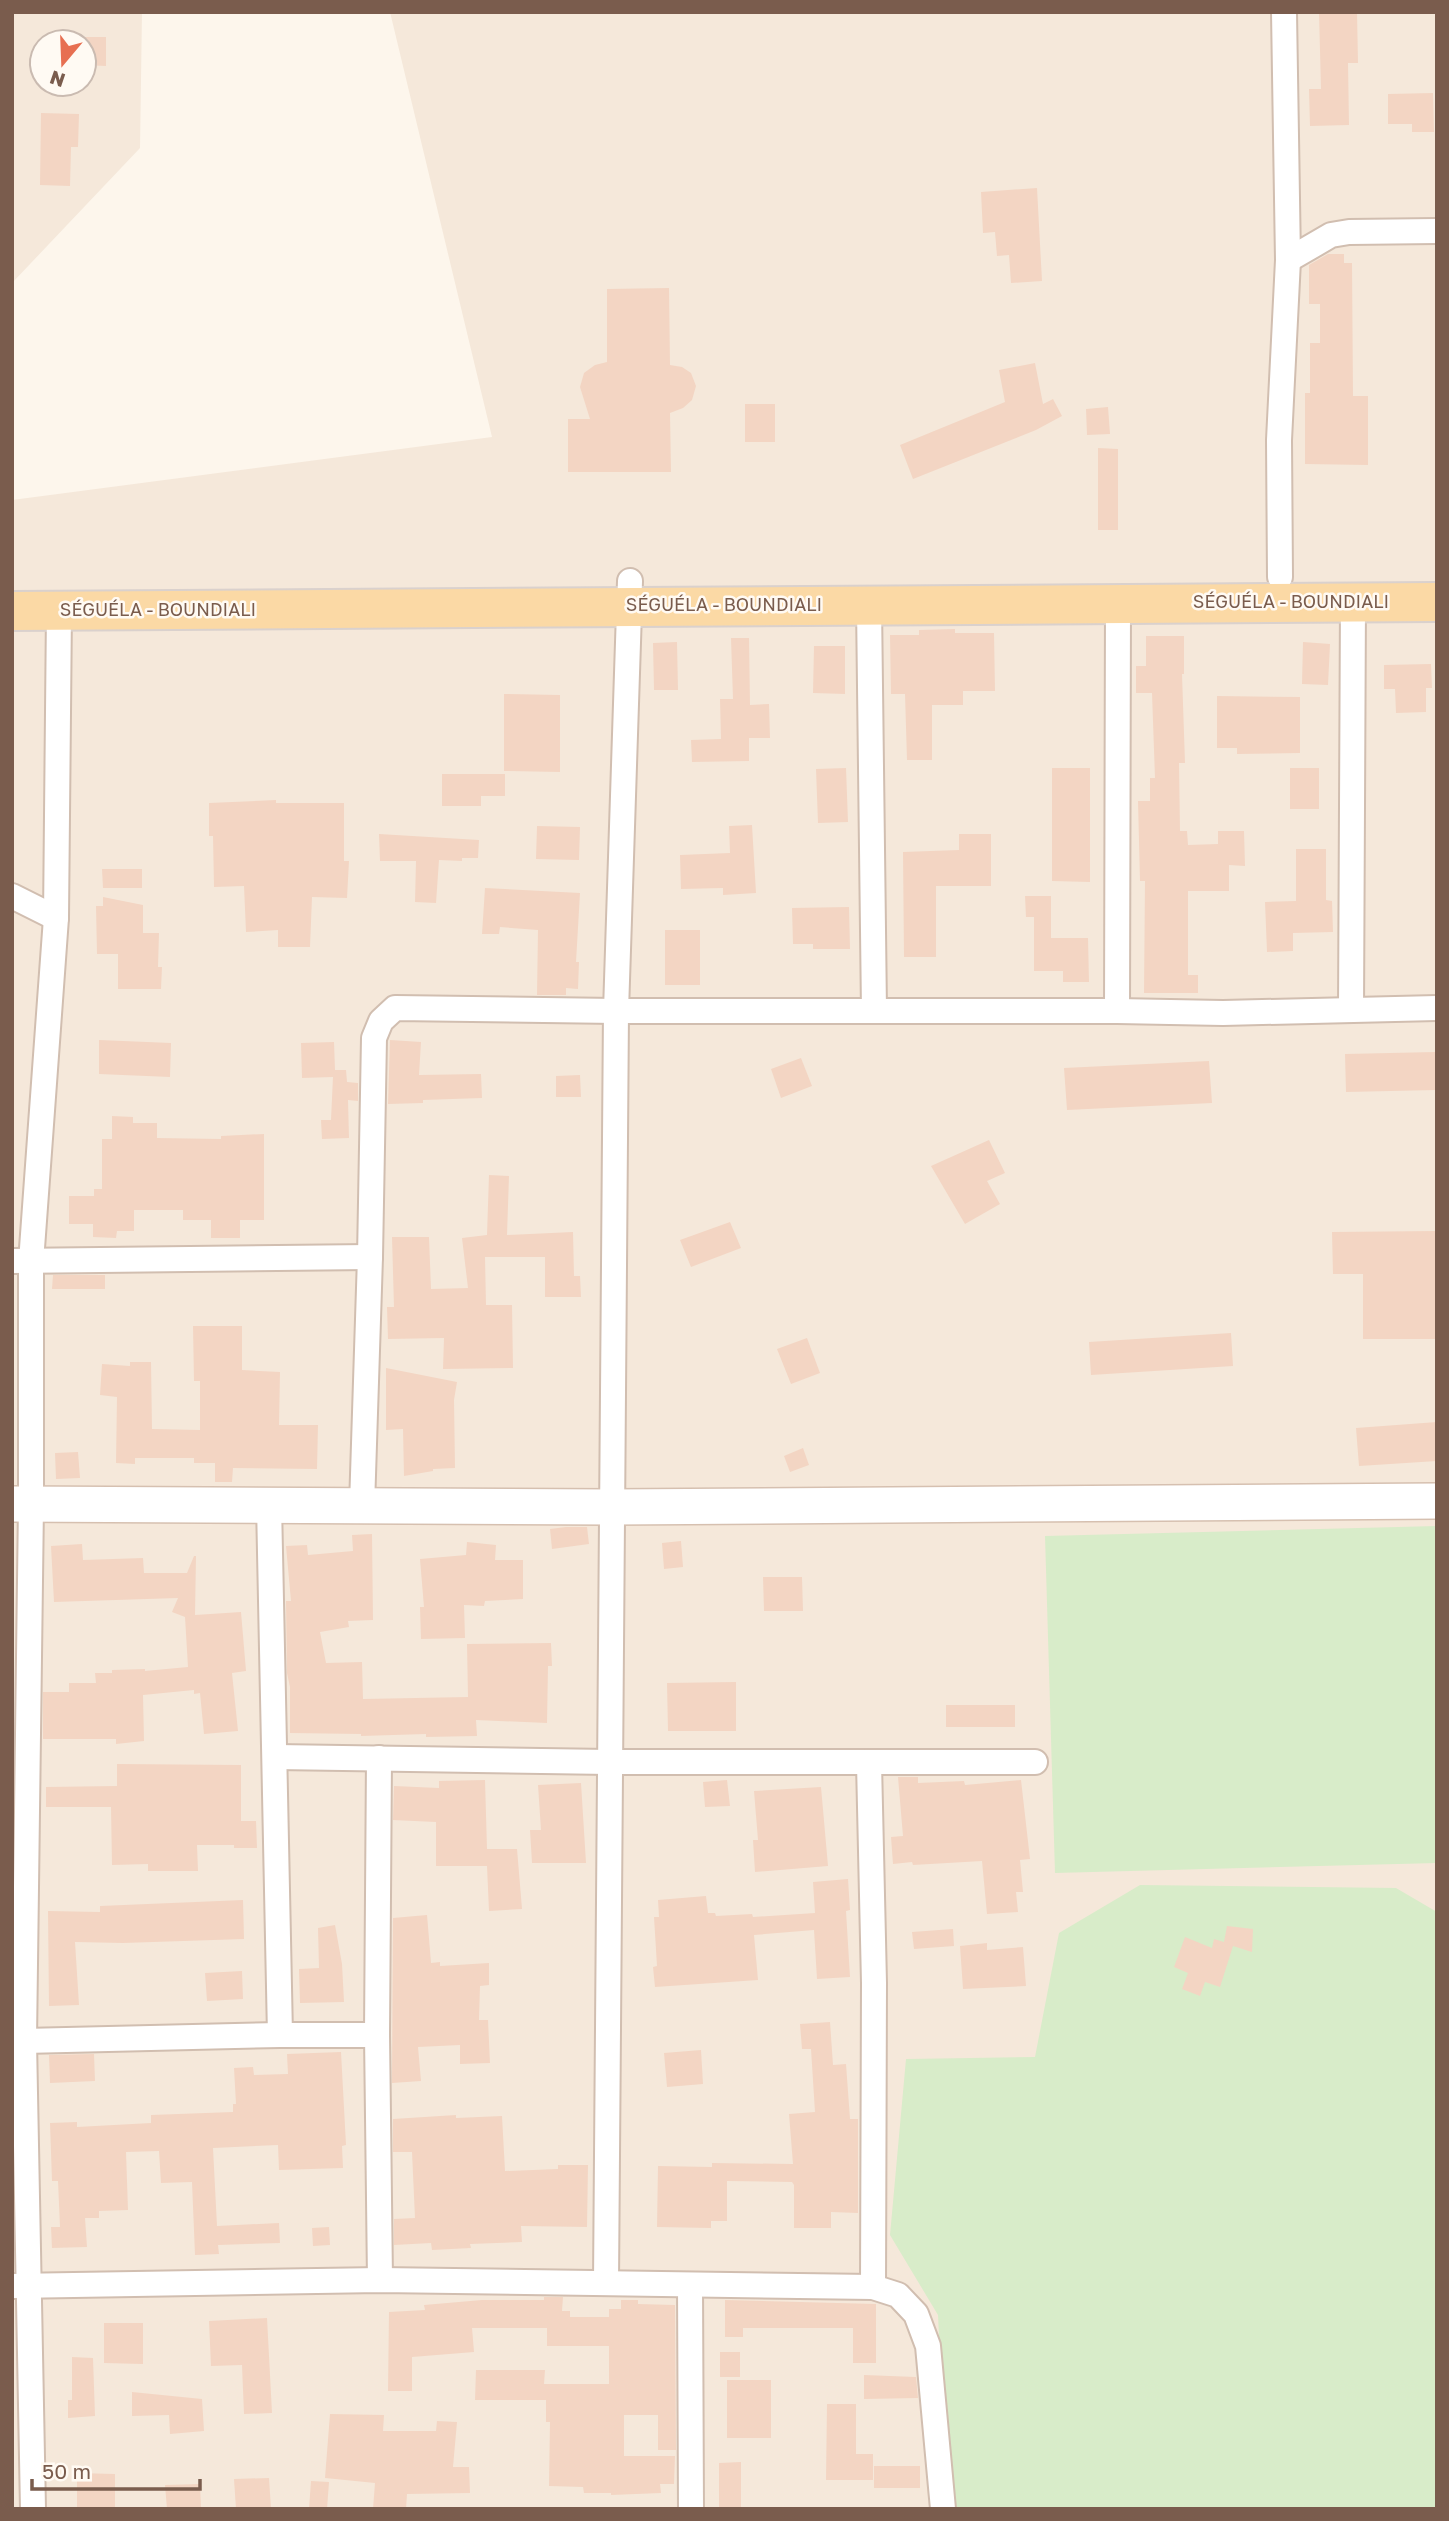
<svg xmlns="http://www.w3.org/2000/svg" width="1449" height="2521" font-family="'Golos Text',sans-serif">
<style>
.residential{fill:#f5e8da;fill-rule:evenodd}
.green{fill:#d8ecc9}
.building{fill:#f3d5c3}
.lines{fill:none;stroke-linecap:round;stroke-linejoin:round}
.street-casing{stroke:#d1beb0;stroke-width:28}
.secondary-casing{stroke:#d6c0b0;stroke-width:38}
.primary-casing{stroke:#dad1cd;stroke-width:42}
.street{stroke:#fff;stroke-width:24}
.secondary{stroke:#fff;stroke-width:35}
.primary{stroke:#fbd9a5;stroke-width:38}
.labels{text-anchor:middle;stroke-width:5;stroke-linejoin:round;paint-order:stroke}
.street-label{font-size:18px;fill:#7a5c4d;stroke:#fffaf3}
</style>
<rect width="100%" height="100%" fill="#fdf6ec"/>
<g class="residential">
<path d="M12 12H142L140 148 12 283ZM42 42H84V84H42Z"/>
<polygon points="390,12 1437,12 1437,2509 12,2509 12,500 492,437"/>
</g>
<g class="green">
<polygon points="1437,1526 1437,1863 1055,1873 1045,1536"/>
<polygon points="1140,1885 1396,1888 1437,1912 1437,2509 947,2509 938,2315 890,2235 906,2059 1035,2057 1059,1933"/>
</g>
<g class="building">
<polygon points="1319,12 1357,12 1358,63 1348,63 1349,125 1310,126 1309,89 1321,89"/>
<polygon points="84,37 106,37 106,66 84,65"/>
<polygon points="1433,93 1434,132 1412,132 1412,124 1388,124 1388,94"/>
<polygon points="41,113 79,114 78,147 71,147 70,186 40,185"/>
<polygon points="1037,188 1042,281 1011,283 1009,255 997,256 995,232 983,233 981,192"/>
<polygon points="1328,254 1344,254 1344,263 1352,263 1353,396 1368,396 1368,465 1305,464 1305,393 1310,393 1310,343 1320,343 1320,304 1309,304 1309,265"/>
<polygon points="669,288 670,365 682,367 691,373 696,386 692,400 683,408 670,413 671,472 568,472 568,419 590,419 580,387 584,373 595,365 607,362 607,289"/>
<polygon points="1035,363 1043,404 1053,399 1062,416 1036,430 913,479 900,445 1005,402 999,370"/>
<rect x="745" y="404" width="30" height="38"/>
<polygon points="1108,407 1110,434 1087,435 1086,409"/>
<polygon points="1098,448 1118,449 1118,530 1098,530"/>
<polygon points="955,629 955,633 994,633 995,691 963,691 963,705 932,705 932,760 907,760 905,694 891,694 890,635 919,635 919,630"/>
<polygon points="1146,636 1184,636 1184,674 1182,674 1185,763 1179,763 1180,831 1187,831 1188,845 1218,844 1218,831 1244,831 1245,866 1229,865 1229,891 1188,891 1188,975 1198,975 1198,993 1144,993 1145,881 1140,881 1138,801 1150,801 1150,778 1155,778 1152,693 1136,693 1136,666 1146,666"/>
<polygon points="731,638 749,638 750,705 769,704 770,738 749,738 749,761 692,762 691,740 721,739 720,699 733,699"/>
<polygon points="677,642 678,690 654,690 653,643"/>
<polygon points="1303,642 1330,644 1328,685 1302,684"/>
<polygon points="814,646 845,646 845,694 813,693"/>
<polygon points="1431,664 1432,688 1426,688 1426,712 1396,713 1395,689 1384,689 1384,665"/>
<polygon points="504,694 560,695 560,772 504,771"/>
<polygon points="1217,696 1300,697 1300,753 1237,754 1237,748 1217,748"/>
<polygon points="846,768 848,822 818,823 816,769"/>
<polygon points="1052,768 1090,768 1090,882 1052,881"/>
<rect x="1290" y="768" width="29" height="41"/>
<polygon points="442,774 505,774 505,796 481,796 481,806 442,806"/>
<polygon points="276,800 276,803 344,803 344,861 349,861 347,898 312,897 310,947 278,947 278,930 246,932 244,886 214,887 213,836 209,836 209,803"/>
<polygon points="752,825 756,893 723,895 723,888 681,889 680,855 730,853 729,826"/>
<polygon points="537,826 580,827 579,860 536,859"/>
<polygon points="379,834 479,840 478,858 462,858 462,861 439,860 436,903 415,902 416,861 380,861"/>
<polygon points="959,834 991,834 991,886 936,886 936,957 904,957 903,852 959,850"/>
<polygon points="1296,849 1326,849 1326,900 1332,901 1333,932 1293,933 1293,951 1267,952 1265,902 1296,901"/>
<polygon points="102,869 142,869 142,888 103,888"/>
<polygon points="485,888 580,893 576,962 579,962 578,989 566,988 566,995 537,995 538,930 500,927 499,934 482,934"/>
<polygon points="1025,896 1051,896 1051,938 1088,938 1089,982 1063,982 1063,971 1034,971 1034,917 1026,917"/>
<polygon points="103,897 143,905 143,933 159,933 158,967 162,967 161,989 118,989 118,954 97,954 96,906 103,906"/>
<polygon points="849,907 850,949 813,949 813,944 793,944 792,908"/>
<rect x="665" y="930" width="35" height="55"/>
<polygon points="99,1040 171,1043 170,1077 99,1074"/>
<polygon points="390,1040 421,1042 419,1075 481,1074 482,1098 423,1100 423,1103 388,1104"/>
<polygon points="334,1042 335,1070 346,1070 347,1082 358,1083 358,1101 348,1100 349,1138 322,1139 321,1120 331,1120 333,1077 302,1078 301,1043"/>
<polygon points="1435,1052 1436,1090 1346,1092 1345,1054"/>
<polygon points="801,1058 812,1086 781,1098 771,1069"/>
<polygon points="1209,1061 1212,1103 1067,1110 1064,1068"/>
<polygon points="580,1075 581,1097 556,1097 556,1076"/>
<polygon points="112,1116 133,1117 133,1123 157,1123 157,1138 221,1139 221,1136 264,1134 264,1220 240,1220 240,1238 211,1238 211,1220 183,1220 183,1210 134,1210 134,1231 117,1231 116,1238 93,1237 93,1224 69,1224 69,1196 94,1196 94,1189 102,1189 102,1139 112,1139"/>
<polygon points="989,1140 1005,1173 987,1181 1000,1204 965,1224 931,1166"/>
<polygon points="489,1175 509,1176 507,1235 573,1232 574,1276 580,1276 581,1297 545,1297 545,1257 485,1257 486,1305 512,1305 513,1368 443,1369 444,1338 388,1339 387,1307 394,1307 392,1237 429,1237 431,1289 468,1288 462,1238 487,1235"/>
<polygon points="730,1222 741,1248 691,1267 680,1240"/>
<polygon points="1437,1231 1437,1339 1363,1339 1363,1274 1333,1274 1332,1232"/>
<polygon points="53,1275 105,1275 105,1289 52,1289"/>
<polygon points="193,1326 242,1326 242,1370 280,1372 279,1425 318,1425 317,1469 233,1468 232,1482 215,1482 215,1463 194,1463 194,1458 135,1458 135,1464 116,1463 117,1397 100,1395 102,1364 130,1366 130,1362 151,1362 152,1429 200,1430 200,1381 194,1381"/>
<polygon points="1231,1333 1233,1366 1091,1375 1089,1342"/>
<polygon points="807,1338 820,1373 791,1384 777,1349"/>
<polygon points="386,1368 457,1382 454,1400 455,1468 433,1469 433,1471 404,1476 403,1429 386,1430"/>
<polygon points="1437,1422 1437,1461 1359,1466 1356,1428"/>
<polygon points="803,1448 809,1465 790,1472 784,1456"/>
<polygon points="78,1452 80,1478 56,1479 55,1453"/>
<polygon points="566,1527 587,1527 589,1544 552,1549 550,1529"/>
<polygon points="372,1534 373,1620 348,1621 349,1627 320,1632 326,1663 362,1662 363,1699 468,1697 467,1644 551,1643 552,1666 548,1666 547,1723 476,1720 477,1736 426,1737 426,1734 361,1736 361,1734 290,1733 290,1687 287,1673 286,1601 291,1601 286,1546 307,1545 308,1555 353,1551 352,1535"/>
<polygon points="681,1541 683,1567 664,1569 662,1543"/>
<polygon points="467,1542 496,1545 495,1560 523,1560 523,1599 485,1601 484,1606 464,1605 465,1638 421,1639 420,1607 424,1607 420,1559 466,1555"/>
<polygon points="82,1544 83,1560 143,1558 144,1573 187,1573 194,1556 196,1556 195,1615 241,1612 246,1671 232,1673 238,1731 204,1734 200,1693 194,1694 194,1690 143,1695 144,1741 116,1744 116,1739 43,1739 43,1692 69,1692 69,1683 96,1683 95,1673 112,1673 112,1670 145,1669 145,1671 188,1667 185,1617 172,1612 178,1598 54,1602 51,1546"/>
<polygon points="763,1577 802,1577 803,1611 764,1611"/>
<polygon points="736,1682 736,1731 668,1731 667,1683"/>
<rect x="946" y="1705" width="69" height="22"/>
<polygon points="117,1764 241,1765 241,1821 256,1821 257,1848 234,1848 234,1845 197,1845 198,1871 148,1871 148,1864 112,1865 111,1807 46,1807 46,1787 117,1786"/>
<polygon points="898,1777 918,1777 918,1783 964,1781 965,1785 1021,1780 1030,1859 1020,1860 1023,1892 1016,1892 1018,1912 987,1914 982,1861 913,1865 912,1862 893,1864 891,1837 903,1836"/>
<polygon points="485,1780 487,1849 517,1849 522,1909 489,1911 487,1866 436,1866 436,1822 393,1820 394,1786 439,1788 439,1781"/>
<polygon points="727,1780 730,1806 705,1807 703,1782"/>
<polygon points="581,1783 586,1863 532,1863 530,1830 541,1830 538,1785"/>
<polygon points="821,1787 828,1866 755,1872 753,1840 758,1840 754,1791"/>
<polygon points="848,1879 850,1910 846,1911 850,1977 817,1979 814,1930 754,1935 758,1980 655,1987 653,1967 657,1966 654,1917 659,1917 658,1900 706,1896 708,1913 715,1913 716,1916 752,1914 753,1917 815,1913 813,1882"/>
<polygon points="243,1900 244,1939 123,1943 75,1942 79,2005 49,2006 48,1911 100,1912 100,1906"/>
<polygon points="427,1915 431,1963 440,1962 440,1966 489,1963 489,1985 480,1986 479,2020 488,2020 490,2063 460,2064 460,2045 418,2047 421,2081 392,2083 393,1918"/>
<polygon points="335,1925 342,1964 344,2002 300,2003 299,1969 319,1968 318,1928"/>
<polygon points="1227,1926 1253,1929 1252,1952 1233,1946 1220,1987 1205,1982 1200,1996 1182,1989 1188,1973 1174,1967 1185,1937 1212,1948 1214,1939 1224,1942"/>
<polygon points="953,1929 954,1946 914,1949 912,1932"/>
<polygon points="987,1943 987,1950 1023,1947 1026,1986 963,1989 960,1946"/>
<polygon points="242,1971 243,1999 207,2001 205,1973"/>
<polygon points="830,2022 833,2065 846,2064 850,2119 858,2119 858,2213 831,2212 831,2228 794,2228 794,2185 792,2182 727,2181 727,2221 711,2221 711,2228 657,2227 658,2166 712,2167 712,2163 793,2164 789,2114 815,2112 811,2049 802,2049 800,2024"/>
<polygon points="701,2050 703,2084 667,2087 664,2053"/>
<polygon points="341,2052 346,2145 342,2146 343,2168 279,2170 278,2145 213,2148 217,2226 279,2223 280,2243 218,2245 219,2254 195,2255 192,2182 161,2183 159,2151 126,2152 128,2210 99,2211 99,2218 85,2218 87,2247 52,2248 51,2227 60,2227 58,2181 52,2181 50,2123 77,2122 77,2127 151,2123 151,2115 233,2112 233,2104 236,2104 234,2068 253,2067 254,2075 288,2074 287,2054"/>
<polygon points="94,2054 95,2081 50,2083 49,2055"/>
<polygon points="456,2115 456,2118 502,2116 505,2171 558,2169 558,2165 588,2165 587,2227 521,2226 522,2242 470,2244 471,2248 432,2250 431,2243 394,2245 394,2219 415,2218 412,2152 393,2152 393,2119"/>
<polygon points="329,2227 330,2245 313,2246 312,2228"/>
<polygon points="544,2297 563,2297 562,2311 570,2311 570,2317 609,2317 609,2309 621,2309 621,2300 638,2300 638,2304 675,2305 676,2450 658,2450 658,2415 624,2415 624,2456 675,2456 674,2484 660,2484 661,2493 611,2495 611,2493 584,2493 583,2487 549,2486 550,2422 546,2422 546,2400 475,2400 476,2370 545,2370 544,2384 609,2384 609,2346 547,2346 547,2328 472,2328 474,2352 412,2357 412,2391 388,2391 389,2312 425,2310 424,2305 482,2300 544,2300"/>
<polygon points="725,2300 876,2304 876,2363 853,2363 853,2328 743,2328 743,2337 725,2337"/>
<polygon points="267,2318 272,2413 244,2414 242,2365 211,2366 209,2321"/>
<polygon points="104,2323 143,2323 143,2364 104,2363"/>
<rect x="720" y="2352" width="20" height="25"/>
<polygon points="72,2357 93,2358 95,2416 68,2418 68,2400 72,2400"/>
<polygon points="864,2375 916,2377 918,2398 864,2399"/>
<rect x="727" y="2380" width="44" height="58"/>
<polygon points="132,2392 202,2399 204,2431 170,2434 169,2415 132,2416"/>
<polygon points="827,2404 856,2404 856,2454 873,2454 873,2480 826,2480"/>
<polygon points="330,2414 384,2415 383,2431 436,2431 437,2421 457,2422 453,2467 469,2467 470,2493 407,2494 406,2509 373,2509 375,2483 325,2478"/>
<polygon points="741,2462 741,2509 719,2509 719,2463"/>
<rect x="874" y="2466" width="46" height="22"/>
<polygon points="77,2473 115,2474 115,2509 77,2509"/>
<polygon points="269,2478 271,2509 236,2509 234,2479"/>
<polygon points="311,2481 329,2482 327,2509 309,2509"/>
<polygon points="200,2484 201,2509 167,2509 165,2485"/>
</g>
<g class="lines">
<defs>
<g id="street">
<polyline points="1288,260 1331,235 1349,232 1437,231"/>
<polyline points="1280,577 1279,440 1288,260 1284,12"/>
<polyline points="869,605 874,1011"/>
<polyline points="12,896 56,918"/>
<polyline points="1351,1010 1353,602"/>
<polyline points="1117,1011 1118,603"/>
<polyline points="12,1261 370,1257"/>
<polyline points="269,1504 280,2035"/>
<polyline points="362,1506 370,1257 374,1038 381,1021 395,1008 616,1011 1117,1011 1223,1013 1437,1008"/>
<polyline points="276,1757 609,1762 1035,1762"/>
<polyline points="379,1758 377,2035 380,2280"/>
<polyline points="869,1763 874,1983 873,2287"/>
<polyline points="24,2041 280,2035 377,2035"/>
<polyline points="606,2282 616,1011 630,581"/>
<polyline points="690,2285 691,2509"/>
<polyline points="13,2286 380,2280 873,2287 898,2295 916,2314 928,2346 943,2509"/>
<polyline points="33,2509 24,2041 31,1504 31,1262 56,918 59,610"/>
</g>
<polyline id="secondary" points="12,1504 612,1507 1437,1501"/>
<polyline id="primary" points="12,611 1437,602"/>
</defs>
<use href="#street" class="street-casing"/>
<use href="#secondary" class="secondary-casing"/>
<use href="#primary" class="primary-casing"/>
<use href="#street" class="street"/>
<use href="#secondary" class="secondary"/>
<use href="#primary" class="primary"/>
</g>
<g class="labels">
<g class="street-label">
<text x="1291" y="608">SÉGUÉLA - BOUNDIALI</text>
<text x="724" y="611">SÉGUÉLA - BOUNDIALI</text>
<text x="158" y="616">SÉGUÉLA - BOUNDIALI</text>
</g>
</g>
<rect width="1449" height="2521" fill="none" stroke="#7a5c4d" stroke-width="28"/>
<g transform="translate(63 63) rotate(199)"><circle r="33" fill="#fffaf3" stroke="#cabbb1" stroke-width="2"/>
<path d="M0-5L12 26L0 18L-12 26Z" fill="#e76f51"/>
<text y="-10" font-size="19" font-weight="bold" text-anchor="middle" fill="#7a5c4d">N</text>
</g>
<path d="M32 2479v10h168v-10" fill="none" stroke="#7a5c4d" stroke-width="3.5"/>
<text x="42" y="2479" font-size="21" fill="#7a5c4d" stroke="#fffaf3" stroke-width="5" paint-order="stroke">50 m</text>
</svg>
